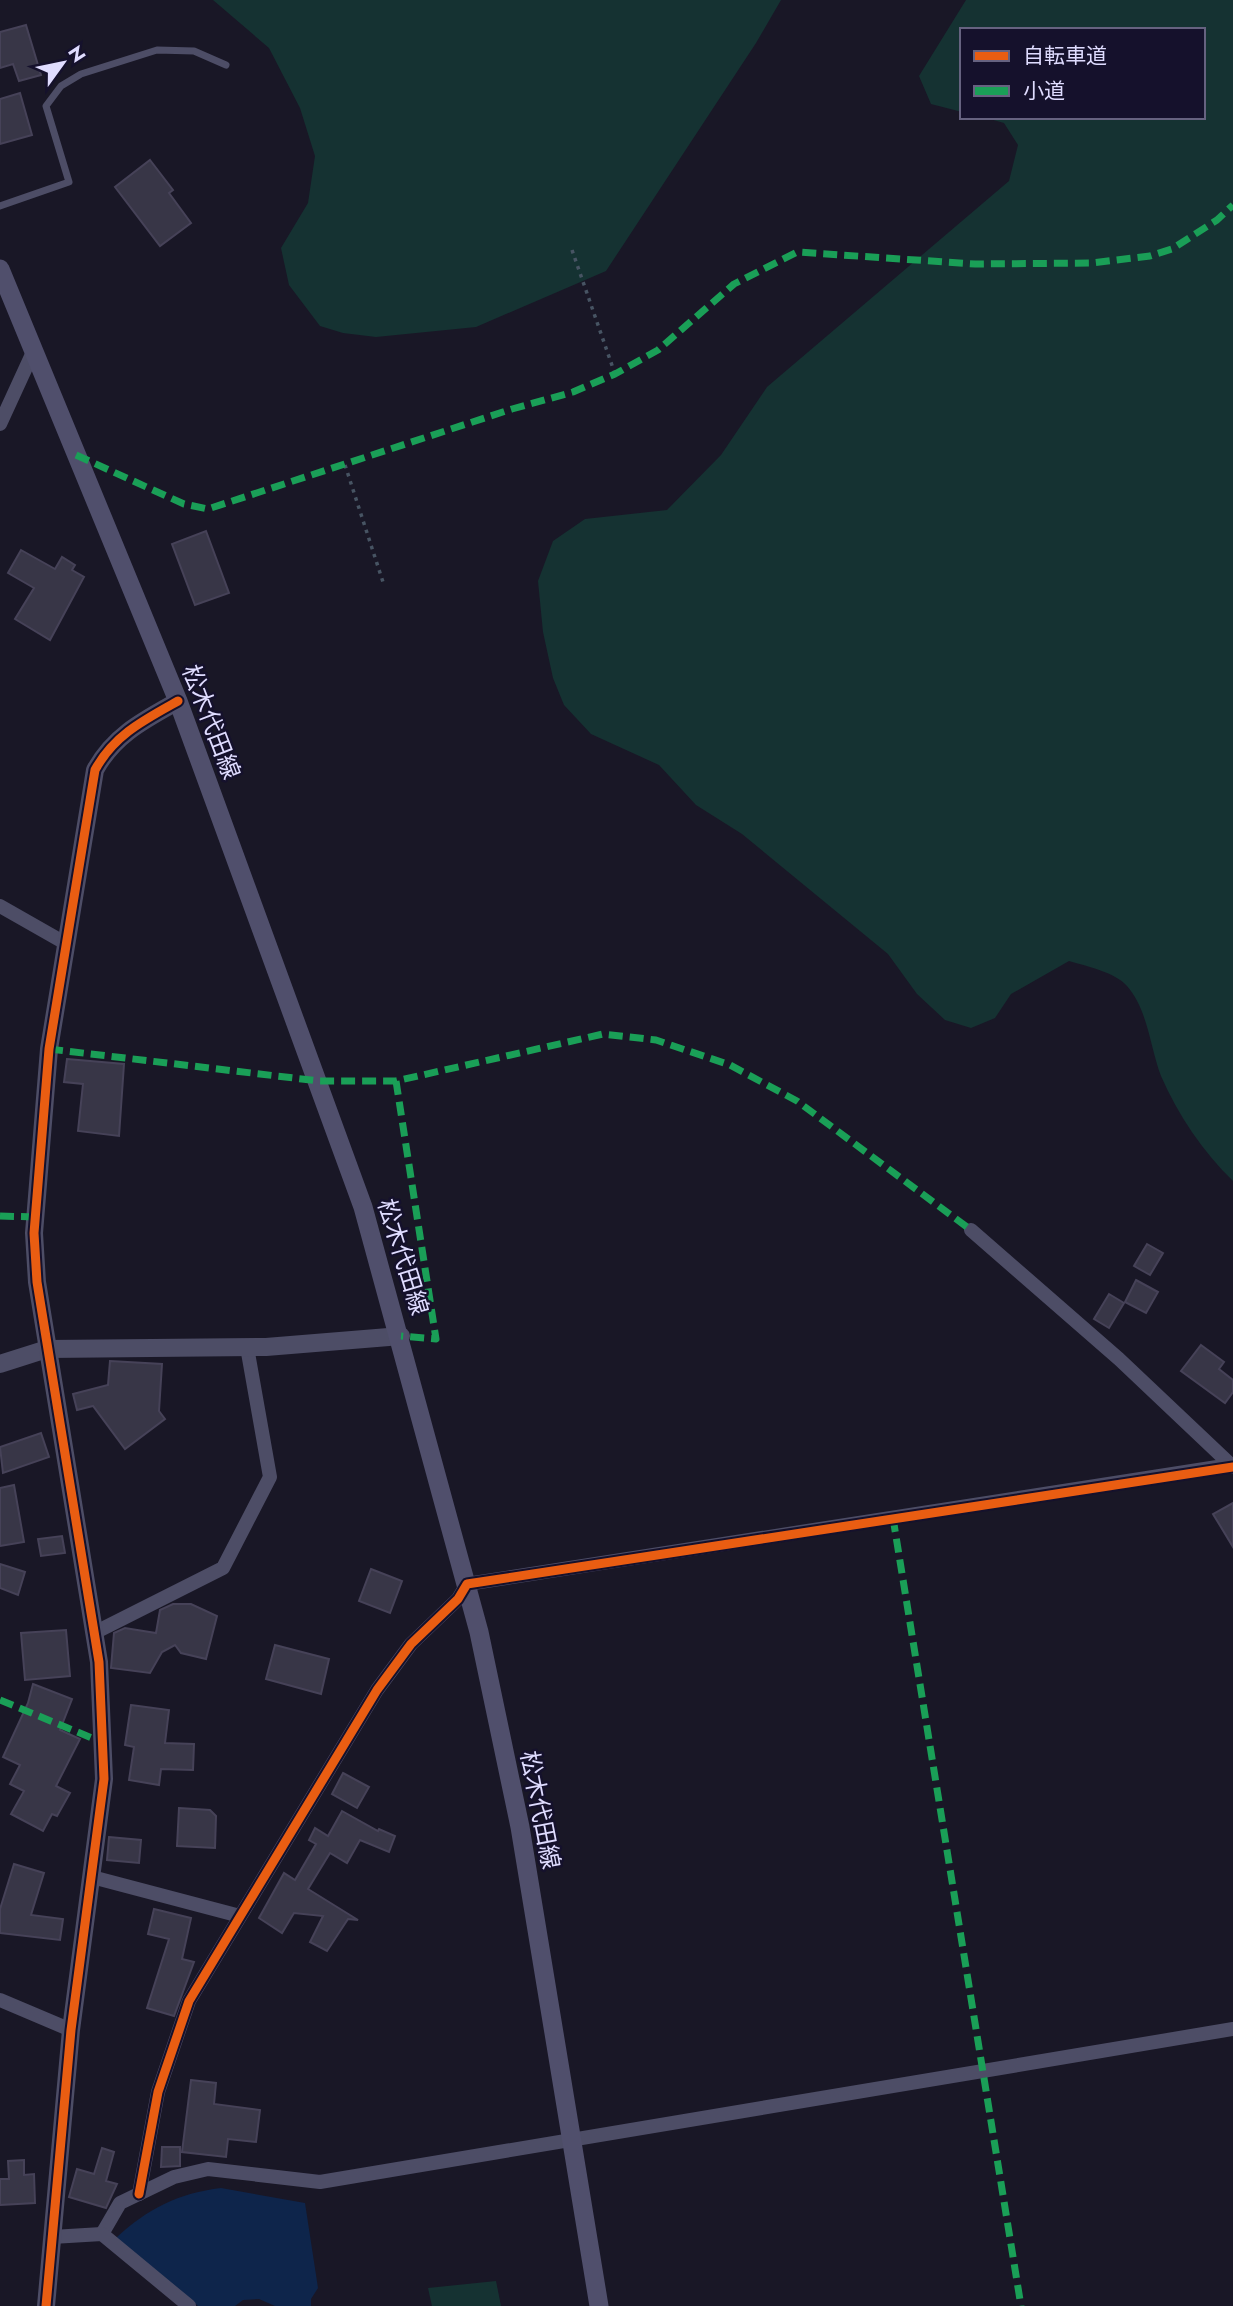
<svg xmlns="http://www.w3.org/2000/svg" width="1233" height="2306" font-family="Jost,'Noto Sans JP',sans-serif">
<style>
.green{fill:#153232}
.water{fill:#0e254b}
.building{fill:#383647;stroke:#464258;stroke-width:2}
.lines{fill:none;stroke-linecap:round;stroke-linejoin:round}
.path{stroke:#475463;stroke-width:3.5;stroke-dasharray:3.5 5;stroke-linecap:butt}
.service{stroke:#4d4d66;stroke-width:7}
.minor{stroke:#4d4d66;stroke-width:14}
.tertiary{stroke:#4d4d66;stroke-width:18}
.secondary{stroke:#504f6c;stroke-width:19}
.quiet{stroke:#1a9f57;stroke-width:7;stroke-dasharray:14 7;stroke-linecap:butt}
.cycleway-casing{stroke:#15112c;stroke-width:13}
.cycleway{stroke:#e95d12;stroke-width:9}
.labels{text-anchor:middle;stroke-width:5;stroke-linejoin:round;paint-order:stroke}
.street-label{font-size:24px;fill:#dfdcff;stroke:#15112c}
</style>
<rect width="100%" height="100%" fill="#191726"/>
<g class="green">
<polygon points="213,0 781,0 756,43 606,271 476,327 376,337 343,333 320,326 289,285 281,248 308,203 315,156 300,108 269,48"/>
<path d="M966 0H1233V1181C1203 1152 1178 1115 1161 1076 1150 1047 1148 1010 1127 986 1115 972 1086 966 1069 961L1011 994 995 1018 971 1028 945 1020 917 994 888 954 742 834 696 805 659 765 591 734 564 705 553 678 543 632 538 581 553 541 585 519 667 510 721 455 767 387 1009 181 1018 145 1004 123 983 117H1203V30H962V112L931 104 919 76Z"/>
<polygon points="496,2281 501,2306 432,2306 428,2288"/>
</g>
<path class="water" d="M221 2188 305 2203 318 2288 311 2299V2306H275L259 2299 243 2300 235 2306H198L116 2238C147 2209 179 2193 221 2188Z"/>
<g class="building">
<polygon points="26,25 41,75 19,81 13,64 0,68 0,32"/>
<polygon points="20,93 32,135 0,144 0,99"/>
<polygon points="150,160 173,190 169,193 191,223 160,246 115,187"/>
<polygon points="206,531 229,593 195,605 172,544"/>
<polygon points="21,550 55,569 62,557 75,565 72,570 84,577 50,640 15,619 34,588 8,573"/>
<polygon points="67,1059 124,1064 119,1136 78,1131 83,1084 64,1082"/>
<polygon points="1147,1244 1163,1253 1150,1275 1134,1266"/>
<polygon points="1136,1280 1158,1292 1146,1313 1125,1302"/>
<polygon points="1109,1294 1124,1303 1109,1328 1094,1319"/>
<polygon points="1201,1345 1224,1362 1219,1369 1233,1380 1233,1392 1225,1403 1181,1371"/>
<polygon points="110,1361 162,1364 159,1411 165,1419 125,1449 93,1406 77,1410 73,1394 108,1385"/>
<polygon points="41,1433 49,1457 3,1473 0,1447"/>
<polygon points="14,1485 24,1542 0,1546 0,1488"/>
<polygon points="1233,1503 1233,1547 1213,1514"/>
<polygon points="62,1536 65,1553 41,1556 38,1539"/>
<polygon points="0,1564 25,1572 18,1595 0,1588"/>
<polygon points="371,1569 402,1581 390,1613 359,1601"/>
<polygon points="173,1604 191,1604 217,1616 206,1659 181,1653 175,1645 162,1652 150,1673 111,1668 114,1633 125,1628 156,1633 160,1610"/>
<polygon points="66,1630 70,1676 25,1680 21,1633"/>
<polygon points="275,1645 329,1659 321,1694 266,1679"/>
<polygon points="33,1684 72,1699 60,1730 80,1739 56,1786 70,1793 57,1816 52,1814 43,1831 11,1814 24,1791 10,1784 20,1765 3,1757 28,1703"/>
<polygon points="131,1705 169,1710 165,1743 194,1744 193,1770 161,1769 159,1785 129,1780 134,1747 125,1745"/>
<polygon points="343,1773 369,1787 357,1808 332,1794"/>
<polygon points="179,1808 210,1810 216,1816 215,1848 177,1846"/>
<polygon points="342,1811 378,1831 379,1829 395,1836 389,1852 360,1840 347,1863 330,1853 308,1889 358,1920 348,1919 327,1951 310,1942 323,1916 294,1913 282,1933 259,1918 284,1873 295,1880 316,1844 309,1840 315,1828 328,1836"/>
<polygon points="109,1837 141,1840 139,1863 107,1860"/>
<polygon points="14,1864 44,1873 31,1915 63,1919 60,1940 0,1933 0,1909"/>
<polygon points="154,1909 191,1918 182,1959 194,1962 174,2016 147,2008 169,1939 148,1934"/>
<polygon points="191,2080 216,2083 214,2104 260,2110 256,2142 228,2139 226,2157 182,2152"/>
<polygon points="162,2147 180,2147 180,2166 161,2167"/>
<polygon points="102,2148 114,2152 106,2181 117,2184 106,2208 69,2197 77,2169 94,2174"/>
<polygon points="24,2160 24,2175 34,2174 35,2203 0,2205 0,2179 9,2179 8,2161"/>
</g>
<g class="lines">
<g class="path">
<polyline points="572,250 615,374"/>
<polyline points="345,465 383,582"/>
</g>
<polyline class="service" points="0,206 69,182 46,106 61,86 81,74 157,50 194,51 226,65"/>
<g class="minor">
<polyline points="0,424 34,350"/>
<polyline points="0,906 65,943"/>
<polyline points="971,1230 1119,1359 1233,1467"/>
<polyline points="94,1633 223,1568 270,1477 247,1347"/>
<polyline points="92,1877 240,1916"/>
<polyline points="0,2000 71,2030"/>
<polyline points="139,2194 158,2092 189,2001 377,1690 411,1644 458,1599 467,1584 1230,1465"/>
<polyline points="102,2234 120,2203 174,2177 208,2169 320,2182 1233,2029"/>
<polyline points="52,2237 102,2234 189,2306"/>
</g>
<g class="tertiary">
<polyline points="0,1364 47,1349 266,1347 401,1336"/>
<path d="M46 2306 71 2030 104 1779 99 1662 37 1282 34 1233 49 1049 95 770C114 735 144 720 178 701"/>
</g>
<polyline class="secondary" points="0,269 178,701 363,1207 479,1632 520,1827 599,2306"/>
<g class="quiet">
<polyline points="76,455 184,504 208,509 512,409 573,392 615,374 658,350 734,284 797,252 975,264 1091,263 1150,256 1172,249 1217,220 1233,205"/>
<polyline points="49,1049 319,1081 396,1081 603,1034 656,1040 730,1065 797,1101 971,1230"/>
<polyline points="396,1081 436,1339 401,1336"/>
<polyline points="0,1216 36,1217"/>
<polyline points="893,1518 1021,2306"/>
<polyline points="0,1700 104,1743"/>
</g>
<defs>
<g id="cycleway">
<polyline points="139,2194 158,2092 189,2001 377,1690 411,1644 458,1599 467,1584 1233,1467"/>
<path d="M46 2306 71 2030 104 1779 99 1662 37 1282 34 1233 49 1049 95 770C114 735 144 720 178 701"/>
</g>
</defs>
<use href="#cycleway" class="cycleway-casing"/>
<use href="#cycleway" class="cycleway"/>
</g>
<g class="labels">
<g class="street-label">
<text transform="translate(211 722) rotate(69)" y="8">松木代田線</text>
<text transform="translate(403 1257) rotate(73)" y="8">松木代田線</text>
<text transform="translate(540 1810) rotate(79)" y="8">松木代田線</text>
</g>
</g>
<rect x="960" y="28" width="245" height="91" fill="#15112c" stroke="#666280" stroke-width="2"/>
<rect x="974" y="51" width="35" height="10" fill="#e95d12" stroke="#666280" stroke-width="2"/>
<text x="1023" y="63" font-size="21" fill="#dfdcff">自転車道</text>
<rect x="974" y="86" width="35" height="10" fill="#1a9f57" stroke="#666280" stroke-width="2"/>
<text x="1023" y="98" font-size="21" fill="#dfdcff">小道</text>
<g transform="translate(63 63) rotate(57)" stroke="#15112c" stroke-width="5" paint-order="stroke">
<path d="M0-5L12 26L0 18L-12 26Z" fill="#dfdcff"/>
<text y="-10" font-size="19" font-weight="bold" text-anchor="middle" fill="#dfdcff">N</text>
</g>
</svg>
